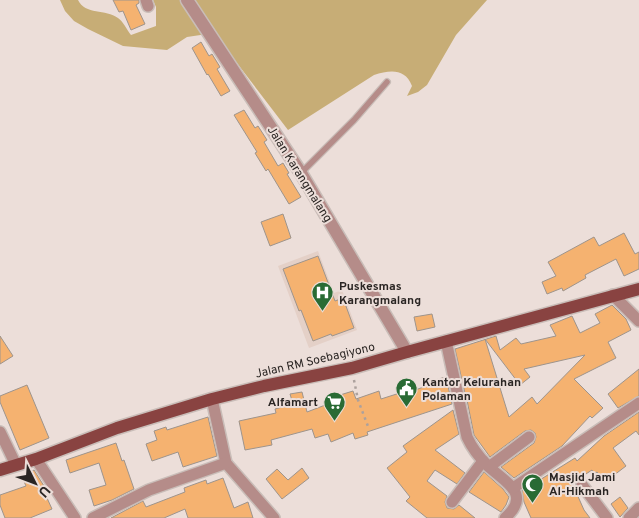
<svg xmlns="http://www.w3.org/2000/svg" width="639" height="518" font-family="Overpass,sans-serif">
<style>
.built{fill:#e4d0c7}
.green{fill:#c7ad76}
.building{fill:#f5b270;stroke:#9e948c;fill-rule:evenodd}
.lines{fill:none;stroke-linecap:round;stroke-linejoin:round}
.service-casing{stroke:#c9bdb8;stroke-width:8}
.minor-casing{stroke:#c9bdb8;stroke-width:14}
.tertiary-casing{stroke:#c9bdb8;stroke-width:15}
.primary-casing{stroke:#c9bdb8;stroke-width:15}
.path{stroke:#aca19d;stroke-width:2.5;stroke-dasharray:2.5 4;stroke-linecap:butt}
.service{stroke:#b58c89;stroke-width:5.5}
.minor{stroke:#b58c89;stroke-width:11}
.tertiary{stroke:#b58c89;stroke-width:12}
.primary{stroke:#894341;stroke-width:12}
.labels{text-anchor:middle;stroke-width:4;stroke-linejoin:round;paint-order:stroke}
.street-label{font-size:12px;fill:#2a2523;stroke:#ecded9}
.poi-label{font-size:12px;font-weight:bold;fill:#2a2523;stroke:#ecded9;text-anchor:start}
</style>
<rect width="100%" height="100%" fill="#ecded9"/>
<polygon class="built" points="318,251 334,293 342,290 357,330 309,348 278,266"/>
<path class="green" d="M60 0H78C85 15 106 9 118 18 123 21 127 30 131 35L156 26V7L153 0H487L456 35 427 85 418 92 407 96 412 86C405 68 390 70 374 75L288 130 214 33 187 37 167 50 123 46 88 29 74 21 65 11Z"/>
<g class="building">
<polygon points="113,0 139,0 139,3 136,5 145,24 131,30 123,11 119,12"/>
<polygon points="201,42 209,56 212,54 220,67 217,69 230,91 221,96 208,74 207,75 192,48"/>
<polygon points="244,110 255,128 258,126 267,140 264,142 278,166 283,163 289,173 287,174 301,197 289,204 268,169 266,171 255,153 257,152 234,115"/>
<polygon points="283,214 291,238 270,246 261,222"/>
<polygon points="624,233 635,254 639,252 639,269 624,276 616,259 585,275 586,278 563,291 562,288 547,294 542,282 556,276 548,262 594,237 599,246"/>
<polygon points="318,256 335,301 343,298 354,328 332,336 331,334 313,341 301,310 299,311 283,269"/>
<path d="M612 305 626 319 631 330 608 342 616 358 574 379 603 408 592 418 590 416 562 446 514 478 501 467 534 443 536 437 535 433 531 430 525 431 490 457 474 435 467 400 471 397 466 398 455 349 496 336 500 350 516 338 521 344 556 336 550 325 572 316 580 333 600 323 595 314ZM485 339 520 385 530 377 524 369 585 355 537 404 532 397 509 417Z"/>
<polygon points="432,314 435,327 417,331 414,317"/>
<polygon points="0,336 13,356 0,364"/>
<polygon points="639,369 639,396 618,408 608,394"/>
<polygon points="446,377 452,404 367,432 368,435 355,439 353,433 331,442 328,434 315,438 312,429 271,440 272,445 245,450 239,421 276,413 275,409 293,404 290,394 302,392 307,412 341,399 340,395 353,391 356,399 379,391 381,399 406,391 407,393 429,385 427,382"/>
<polygon points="27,385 49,438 20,450 0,402 0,396"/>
<polygon points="453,410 459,434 435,450 465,473 457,484 435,470 427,481 447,496 445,502 447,508 454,509 459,505 475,518 427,518 406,501 410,497 387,468 407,452 403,446"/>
<polygon points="639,412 639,435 636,431 613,448 626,466 605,482 597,472 594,474 592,470 572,483 584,510 590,518 531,518 524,502 522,491 575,458 577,461 604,436"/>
<polygon points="208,417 217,456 183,467 178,452 152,461 146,444 157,440 154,431 166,427 167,430"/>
<polygon points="116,443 122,461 124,460 134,489 112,500 94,506 89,490 106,485 99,463 70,473 66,460"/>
<polygon points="302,468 309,478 282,499 266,479 277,469 288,480"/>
<polygon points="34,470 44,486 42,487 52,509 30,518 5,518 0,505 0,495 26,486 22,477"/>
<polygon points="484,472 503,489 509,497 506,505 501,512 469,492"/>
<polygon points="223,478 234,508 248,502 253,518 188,518 185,509 164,518 111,518 143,501 146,507 185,492 184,488 206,480 207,484"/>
<polygon points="620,497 628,508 620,517 611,504"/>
</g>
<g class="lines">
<defs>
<polyline id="service" points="301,173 354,120 387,82"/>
<g id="minor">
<polyline points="146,0 148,6"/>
<polyline points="613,295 639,321"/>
<path d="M446 341 467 437C472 448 479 457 488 466 506 483 532 494 505 518"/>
<polyline points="212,399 226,463 274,518"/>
<polyline points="0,432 16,465"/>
<polyline points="36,459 75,518"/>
<polyline points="489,467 529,437"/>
<polyline points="582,485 607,518"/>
<polyline points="513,488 639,403"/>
<polyline points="452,502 483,461"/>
<polyline points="93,518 149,490 226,463"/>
<polyline points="629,518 639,508"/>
</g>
<polyline id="tertiary" points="187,0 301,173 407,352"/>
<polyline id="primary" points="0,470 36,459 117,428 212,399 264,386 352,368 407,352 639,289"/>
</defs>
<use href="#service" class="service-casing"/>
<use href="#minor" class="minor-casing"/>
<use href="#tertiary" class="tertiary-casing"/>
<use href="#primary" class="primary-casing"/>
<polyline class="path" points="354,380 358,400 369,429"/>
<use href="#service" class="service"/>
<use href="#minor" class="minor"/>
<use href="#tertiary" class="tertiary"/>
<use href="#primary" class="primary"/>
</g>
<defs>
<symbol id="hospital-pin" viewBox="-11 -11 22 30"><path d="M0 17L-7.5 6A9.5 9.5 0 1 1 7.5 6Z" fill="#296b34" stroke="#ecded9"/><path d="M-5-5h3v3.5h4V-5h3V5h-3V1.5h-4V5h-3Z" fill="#fff"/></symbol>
<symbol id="civic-pin" viewBox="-11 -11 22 30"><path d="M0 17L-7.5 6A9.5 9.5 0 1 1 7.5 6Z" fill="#296b34" stroke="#ecded9"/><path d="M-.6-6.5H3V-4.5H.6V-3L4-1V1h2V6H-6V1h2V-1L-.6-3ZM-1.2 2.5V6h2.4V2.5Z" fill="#fff"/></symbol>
<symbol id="supermarket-pin" viewBox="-11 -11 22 30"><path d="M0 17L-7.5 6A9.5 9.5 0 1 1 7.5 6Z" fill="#296b34" stroke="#ecded9"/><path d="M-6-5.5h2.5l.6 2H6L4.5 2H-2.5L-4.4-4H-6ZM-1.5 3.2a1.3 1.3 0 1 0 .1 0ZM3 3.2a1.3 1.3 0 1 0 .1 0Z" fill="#fff"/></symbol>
<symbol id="mosque-pin" viewBox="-11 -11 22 30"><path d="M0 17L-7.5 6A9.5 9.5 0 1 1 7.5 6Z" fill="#296b34" stroke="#ecded9"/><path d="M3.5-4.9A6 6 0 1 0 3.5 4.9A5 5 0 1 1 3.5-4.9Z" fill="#fff"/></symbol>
</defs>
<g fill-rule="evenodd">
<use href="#hospital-pin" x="310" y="280" width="25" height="34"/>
<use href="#civic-pin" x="394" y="376" width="25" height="34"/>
<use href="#supermarket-pin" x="322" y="390" width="25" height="34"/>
<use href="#mosque-pin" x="520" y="472" width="25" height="34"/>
</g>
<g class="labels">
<g class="street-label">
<text transform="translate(300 174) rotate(58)" y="4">Jalan Karangmalang</text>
<text transform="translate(315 360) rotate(-13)" y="4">Jalan RM Soebagiyono</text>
</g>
<g class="poi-label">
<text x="339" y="290">Puskesmas<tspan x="339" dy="14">Karangmalang</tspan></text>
<text x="422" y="386">Kantor Kelurahan<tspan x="422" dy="14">Polaman</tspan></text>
<text x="318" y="406" text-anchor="end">Alfamart</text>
<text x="549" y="481">Masjid Jami<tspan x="549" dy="14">Al-Hikmah</tspan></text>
</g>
</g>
<g transform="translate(35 483) rotate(132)" stroke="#ecded9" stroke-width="4" paint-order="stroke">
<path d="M0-4L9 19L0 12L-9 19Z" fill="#2a2523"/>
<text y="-8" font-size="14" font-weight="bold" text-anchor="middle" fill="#2a2523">U</text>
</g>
</svg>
